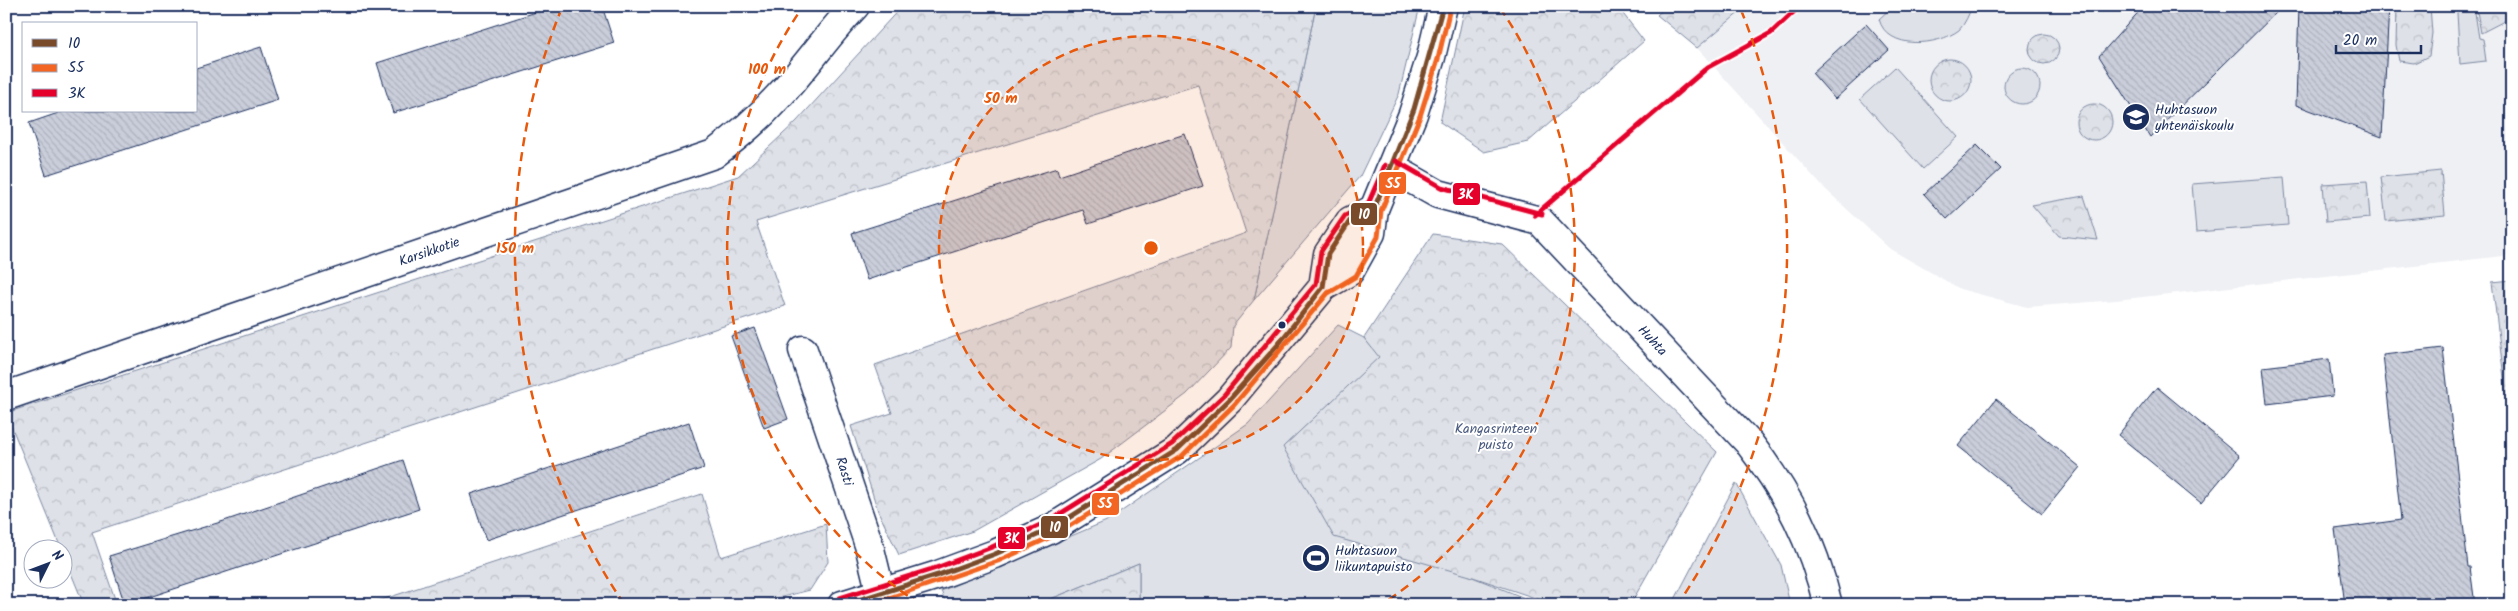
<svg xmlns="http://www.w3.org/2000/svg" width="2518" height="611" font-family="Kalam,sans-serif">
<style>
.built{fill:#eff0f4}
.grass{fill:#dee1e7;stroke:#7c88a2}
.forest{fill:url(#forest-crowns);stroke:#7c88a2}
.building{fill:url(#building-back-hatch);stroke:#1b2f5e}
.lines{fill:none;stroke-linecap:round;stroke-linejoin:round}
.minor-casing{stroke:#1b2f5e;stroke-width:31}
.major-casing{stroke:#1b2f5e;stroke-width:31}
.minor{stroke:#fff;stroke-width:28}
.major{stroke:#fff;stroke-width:28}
.bus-1-casing{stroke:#fff;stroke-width:9}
.bus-2-casing{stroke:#fff;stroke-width:9}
.bus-3-casing{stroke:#fff;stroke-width:9}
.bus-1{stroke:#7a4b2a;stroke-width:5}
.bus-2{stroke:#f26522;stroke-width:5}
.bus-3{stroke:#e4002b;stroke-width:5}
.ring{fill:none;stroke:#e8590c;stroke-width:2.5;stroke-dasharray:9 6}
.bus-dot{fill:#1b2f5e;stroke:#fff;stroke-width:2}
.labels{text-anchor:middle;stroke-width:4;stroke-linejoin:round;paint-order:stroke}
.poi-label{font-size:14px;fill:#1b2f5e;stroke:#fff;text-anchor:start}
.street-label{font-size:14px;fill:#1b2f5e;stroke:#fff}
.park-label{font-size:14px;fill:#4c5c80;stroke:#fff}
.centre{fill:#e8590c;stroke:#fff;stroke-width:2.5}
.ring-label{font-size:15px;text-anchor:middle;font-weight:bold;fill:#e8590c;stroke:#fff;stroke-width:4;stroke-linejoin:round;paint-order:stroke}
.line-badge{stroke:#fff;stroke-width:2}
.badge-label{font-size:14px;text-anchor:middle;font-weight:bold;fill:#fff}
</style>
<defs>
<pattern id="forest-crowns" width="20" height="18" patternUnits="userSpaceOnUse" patternTransform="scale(1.25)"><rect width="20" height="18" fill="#dee1e7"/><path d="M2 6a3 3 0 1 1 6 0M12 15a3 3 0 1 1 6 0" fill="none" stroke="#bec1c9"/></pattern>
<pattern id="building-back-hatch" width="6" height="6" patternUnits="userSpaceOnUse" patternTransform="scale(1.25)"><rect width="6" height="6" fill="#caceda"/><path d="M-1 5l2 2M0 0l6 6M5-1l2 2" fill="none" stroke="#adb1be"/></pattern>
</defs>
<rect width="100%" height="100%" fill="#fff"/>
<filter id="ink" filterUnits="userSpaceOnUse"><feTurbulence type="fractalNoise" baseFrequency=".02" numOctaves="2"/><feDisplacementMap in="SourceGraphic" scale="10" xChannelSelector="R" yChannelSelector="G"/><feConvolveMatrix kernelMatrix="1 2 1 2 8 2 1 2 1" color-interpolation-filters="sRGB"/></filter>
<g filter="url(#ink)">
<polygon class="built" points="1747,6 2512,6 2512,255 2116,300 2027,307 1960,289 1890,249 1822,186 1697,48"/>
<g class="grass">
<polygon points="1316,6 1420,6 1399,94 1360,176 1254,300"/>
<path d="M1893 6H1972C1969 14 1965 24 1959 30 1938 46 1887 51 1879 19Z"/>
<polygon points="2466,6 2474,6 2479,38 2483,39 2486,61 2460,64 2457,13"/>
<polygon points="1895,67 1958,137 1923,169 1860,99"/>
<circle cx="2022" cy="86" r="18"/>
<polygon points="2284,177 2288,225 2196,232 2192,184"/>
<polygon points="1338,325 1364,338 1380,357 1283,447 1470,576 1542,605 1139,605 1139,563 1036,605 947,605 941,591 1109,520 1248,424"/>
<polygon points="1736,483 1781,565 1790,605 1672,605"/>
</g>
<g class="forest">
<polygon points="902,6 1316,6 1254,300 1233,326 1231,348 1187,394 1101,459 973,531 899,555 878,511 851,426 892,413 875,365 1246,233 1198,85 756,222 785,306 92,532 117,605 84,605 6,413 738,176 797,121"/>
<polygon points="1465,6 1617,6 1644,41 1528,142 1484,152 1440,122"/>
<polygon points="1667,6 1747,6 1697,48 1657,15"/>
<polygon points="2397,6 2430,6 2432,33 2429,56 2414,63 2399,61 2396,45"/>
<polygon points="2476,6 2512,6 2512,17 2481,33"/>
<circle cx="2044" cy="49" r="15"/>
<circle cx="1950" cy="80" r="21"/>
<circle cx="2094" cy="122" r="18"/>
<polygon points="2441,171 2445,215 2386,221 2381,177"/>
<polygon points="2367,181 2370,218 2326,222 2323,184"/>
<polygon points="2084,196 2098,240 2059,236 2032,205"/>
<polygon points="1433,234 1502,244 1717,452 1630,605 1556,605 1470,576 1334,537 1283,447 1379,357 1364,338"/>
<polygon points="2512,280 2512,442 2492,282"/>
<polygon points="702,494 721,557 826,524 828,562 810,590 750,605 366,605"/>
<polygon points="1139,563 1139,605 1036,605"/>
</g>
<g class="building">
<polygon points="555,6 602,6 614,43 393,113 377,63"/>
<polygon points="2144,6 2283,6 2150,137 2099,56"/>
<polygon points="2299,6 2389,6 2382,137 2296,105"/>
<polygon points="1866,24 1889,50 1835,99 1812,73"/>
<polygon points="261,47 278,100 46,175 29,123 64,111 196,111 196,68"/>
<polygon points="1185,134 1203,186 1088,224 1083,210 867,280 852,233 1057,168 1059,176"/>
<polygon points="1977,145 2001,169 1947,219 1924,194"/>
<polygon points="755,328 788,419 764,428 731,336"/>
<polygon points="2443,348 2468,567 2470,567 2475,605 2345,605 2335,529 2401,520 2383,355"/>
<polygon points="2329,359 2333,396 2267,404 2263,367"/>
<polygon points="2157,387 2240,456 2201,503 2118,435"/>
<polygon points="1996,399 2080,467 2042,514 1958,446"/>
<polygon points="689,422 704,468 486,540 471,494"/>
<polygon points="403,460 419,509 125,605 109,556 224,521"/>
</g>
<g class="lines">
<defs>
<g id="minor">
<path d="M1392 168 1438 194 1540 221 1749 443C1789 495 1812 540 1828 605"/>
<polyline points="803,350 869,545 881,594"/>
<path d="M6 396 714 154C737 137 758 119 777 98 805 69 827 35 855 6"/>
</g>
<g id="major">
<polyline points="1323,287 1328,254 1350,221 1374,209"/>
<polyline points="842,605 938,575 995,554 1051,529 1177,450 1229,400 1323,287 1350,271 1371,233 1374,209 1413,114 1431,57 1443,6"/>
</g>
</defs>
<use href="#minor" class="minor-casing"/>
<use href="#major" class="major-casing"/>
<use href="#minor" class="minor"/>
<use href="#major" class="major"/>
<defs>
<polyline id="bus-1" points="843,605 938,575 995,554 1051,529 1177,450 1229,400 1277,346 1323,287 1328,254 1350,221 1374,209 1414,109 1443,6"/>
<polyline id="bus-2" points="868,605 998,561 1055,535 1182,456 1234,405 1328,293 1356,276 1378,237 1381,211 1420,116 1438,59 1450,8"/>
<g id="bus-3">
<polyline points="1396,161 1441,187 1542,214"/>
<polyline points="1535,215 1708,67 1771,33 1800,6"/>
<polyline points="840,598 936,568 992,547 1047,522 1172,444 1224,395 1316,284 1321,251 1345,216 1368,204 1385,165"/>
</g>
</defs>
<use href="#bus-1" class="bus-1-casing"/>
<use href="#bus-2" class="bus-2-casing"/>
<use href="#bus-3" class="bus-3-casing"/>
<use href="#bus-1" class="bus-1"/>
<use href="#bus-2" class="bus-2"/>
<use href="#bus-3" class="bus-3"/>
</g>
</g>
<circle cx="1151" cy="248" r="212" fill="#e8590c" fill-opacity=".12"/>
<g class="ring">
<circle cx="1151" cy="248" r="212"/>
<path d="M920 604A424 424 0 0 1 802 8M1500 8A424 424 0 0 1 1382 604"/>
<path d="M624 604A636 636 0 0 1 561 10M1741 10A636 636 0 0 1 1678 604"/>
</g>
<defs>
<symbol id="school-disc" viewBox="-11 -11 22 22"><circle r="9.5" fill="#1b2f5e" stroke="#fff"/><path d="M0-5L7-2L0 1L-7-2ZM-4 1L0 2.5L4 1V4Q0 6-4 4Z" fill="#fff"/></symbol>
<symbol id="stadium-disc" viewBox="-11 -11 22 22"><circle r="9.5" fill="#1b2f5e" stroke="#fff"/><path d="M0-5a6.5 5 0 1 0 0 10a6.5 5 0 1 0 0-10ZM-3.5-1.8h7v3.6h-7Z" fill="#fff"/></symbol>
</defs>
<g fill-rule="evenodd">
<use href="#school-disc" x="2120" y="101" width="32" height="32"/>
<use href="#stadium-disc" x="1300" y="542" width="32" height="32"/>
</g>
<circle class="bus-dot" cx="1282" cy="325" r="4.5"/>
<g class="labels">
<g class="poi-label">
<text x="2155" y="114">Huhtasuon<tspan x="2155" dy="16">yhtenäiskoulu</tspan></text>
<text x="1335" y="555">Huhtasuon<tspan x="1335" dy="16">liikuntapuisto</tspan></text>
</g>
<g class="street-label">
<text transform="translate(429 251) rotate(-19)" y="5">Karsikkotie</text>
<text transform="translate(1653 340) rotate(47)" y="5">Huhta</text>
<text transform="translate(845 471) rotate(72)" y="5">Rasti</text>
</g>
<g class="park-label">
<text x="1496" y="433">Kangasrinteen<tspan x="1496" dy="16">puisto</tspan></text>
</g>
</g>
<circle cx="1151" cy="248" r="8" class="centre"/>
<g class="ring-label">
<text x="767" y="74">100 m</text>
<text x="1001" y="103">50 m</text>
<text x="515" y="253">150 m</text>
</g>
<g class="line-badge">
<rect x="1378" y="171" width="29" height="24" rx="5" fill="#f26522"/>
<rect x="1452" y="182" width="29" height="24" rx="5" fill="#e4002b"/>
<rect x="1350" y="202" width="28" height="24" rx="5" fill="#7a4b2a"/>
<rect x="1091" y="492" width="29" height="24" rx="5" fill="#f26522"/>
<rect x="1040" y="515" width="29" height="24" rx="5" fill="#7a4b2a"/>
<rect x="997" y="526" width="29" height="24" rx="5" fill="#e4002b"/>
</g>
<g class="badge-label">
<text x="1393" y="188">S5</text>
<text x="1466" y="199">3K</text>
<text x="1364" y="219">10</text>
<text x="1105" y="508">S5</text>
<text x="1055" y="532">10</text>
<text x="1012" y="543">3K</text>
</g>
<rect width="2518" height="611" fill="none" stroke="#fff" stroke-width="25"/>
<rect x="12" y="12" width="2493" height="586" fill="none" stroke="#1b2f5e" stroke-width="2" filter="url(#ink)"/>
<rect x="22" y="22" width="175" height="90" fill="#ffffff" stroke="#a4acbf"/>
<rect x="32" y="39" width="25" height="8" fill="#7a4b2a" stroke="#a4acbf"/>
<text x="68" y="48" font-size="15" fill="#1b2f5e">10</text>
<rect x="32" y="64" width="25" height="8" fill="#f26522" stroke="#a4acbf"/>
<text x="68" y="72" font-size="15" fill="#1b2f5e">S5</text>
<rect x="32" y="89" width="25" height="8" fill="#e4002b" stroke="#a4acbf"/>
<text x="68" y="98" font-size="15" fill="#1b2f5e">3K</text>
<g transform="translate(48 564) rotate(48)"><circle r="24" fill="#ffffff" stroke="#a4acbf"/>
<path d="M0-4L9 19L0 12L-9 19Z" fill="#1b2f5e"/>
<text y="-8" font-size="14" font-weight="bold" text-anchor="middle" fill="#1b2f5e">N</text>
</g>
<path d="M2336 45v8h85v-8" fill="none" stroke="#1b2f5e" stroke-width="2.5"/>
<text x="2343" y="45" font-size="15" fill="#1b2f5e" stroke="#ffffff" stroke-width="4" paint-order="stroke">20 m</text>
</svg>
